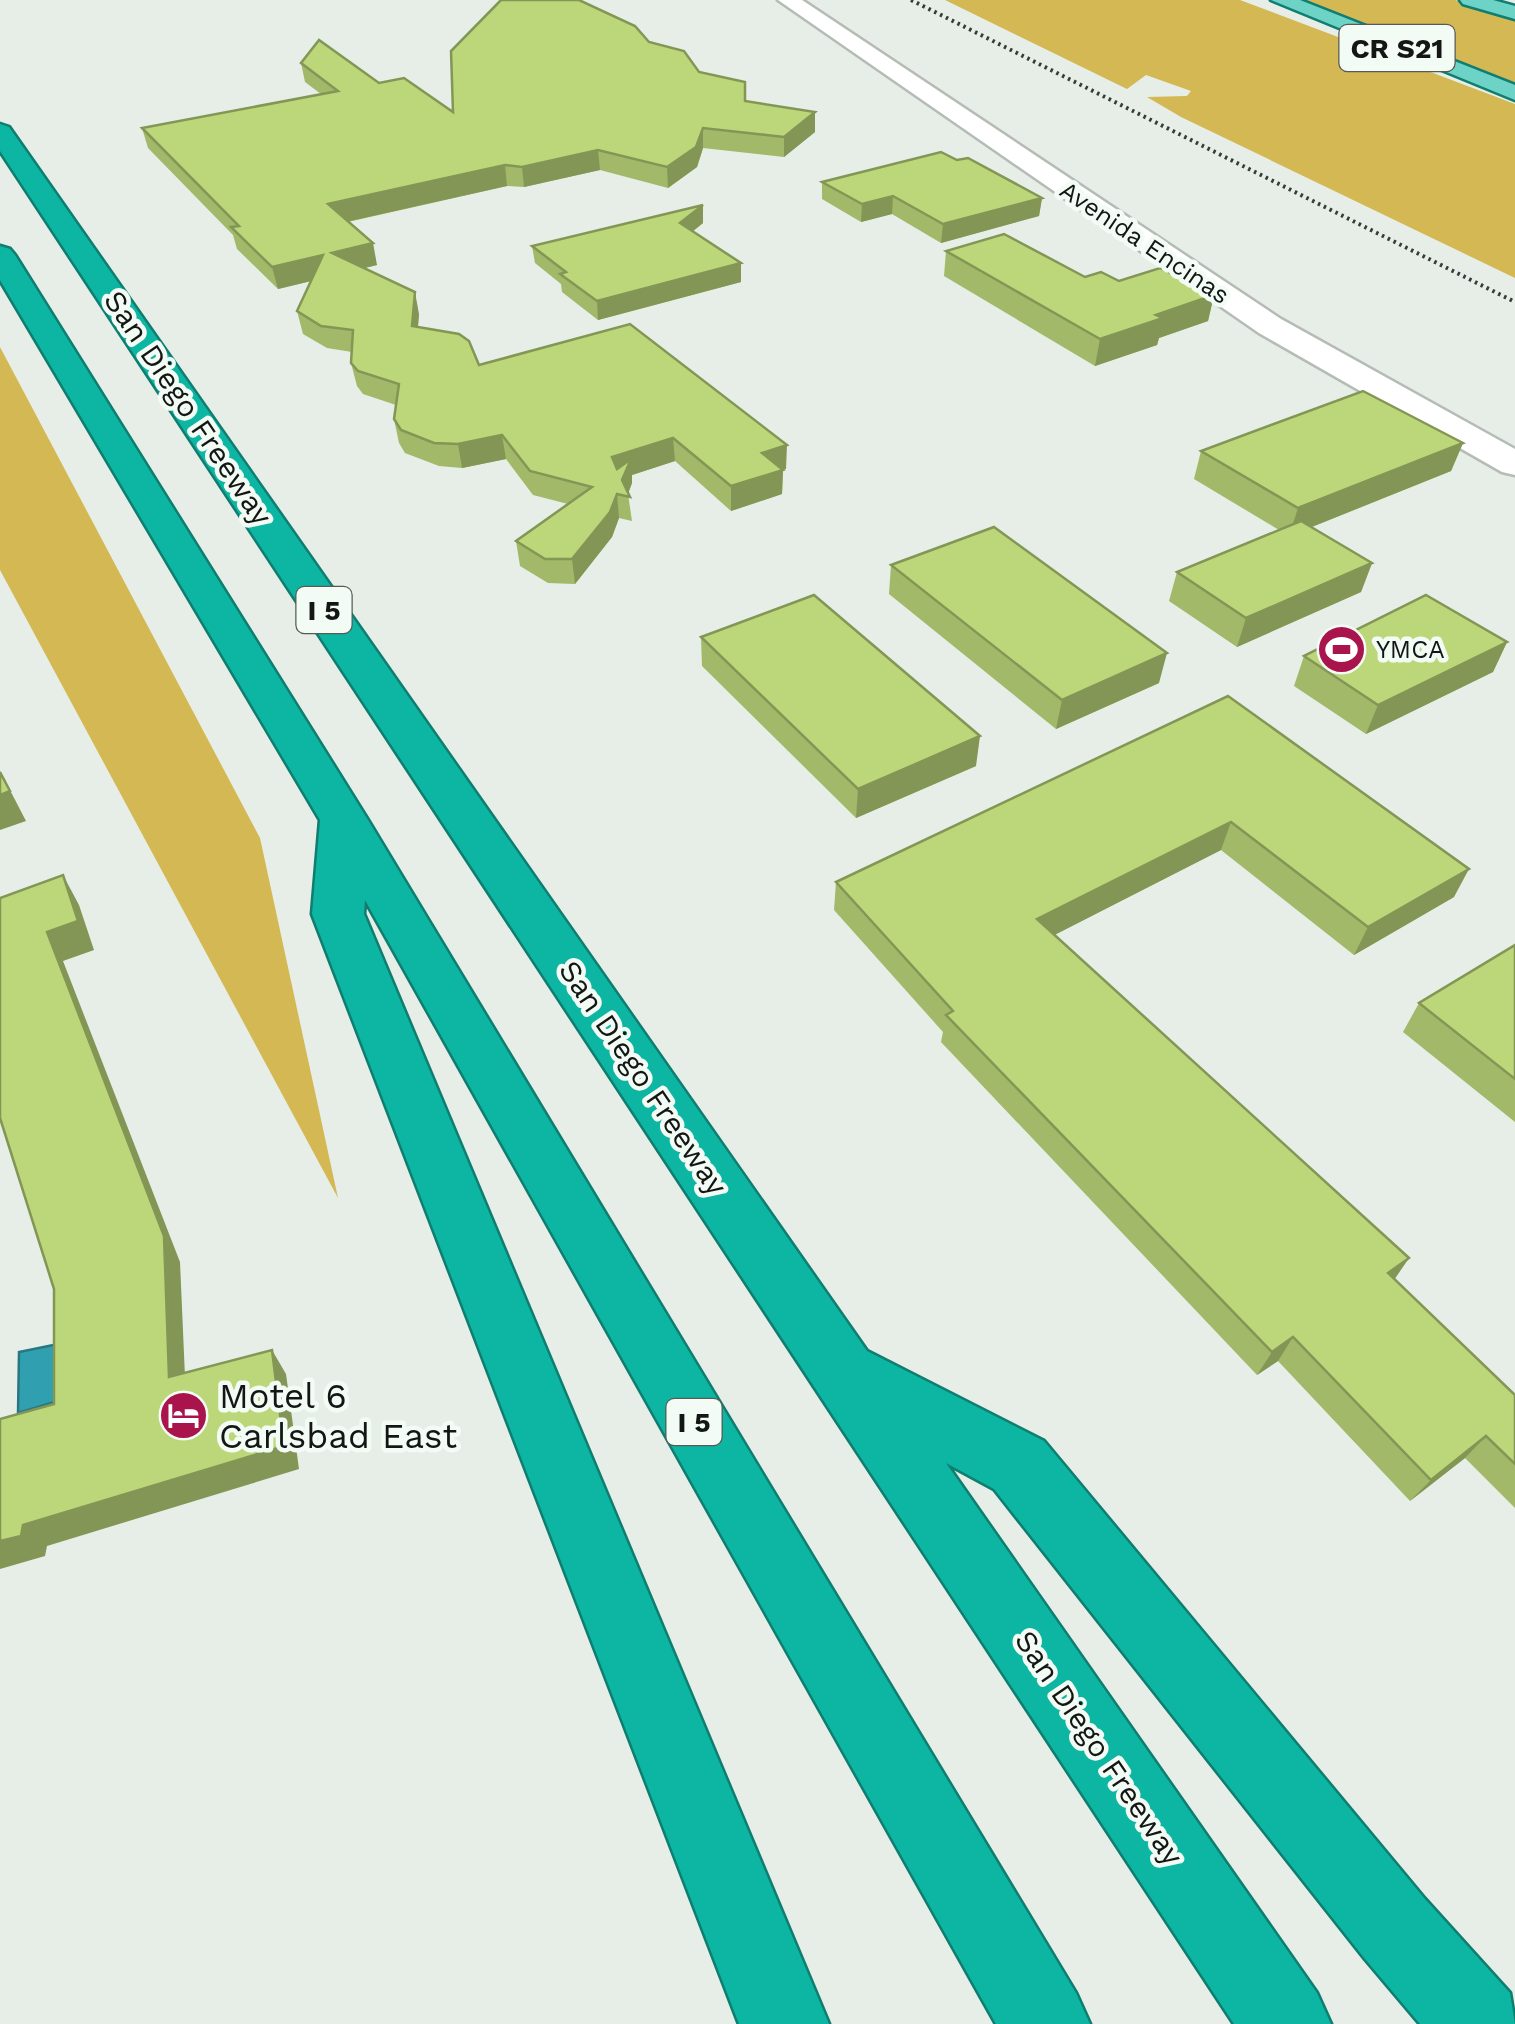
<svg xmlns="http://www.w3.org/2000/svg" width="1515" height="2024" font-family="'Work Sans',sans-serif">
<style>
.green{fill:#d3b853}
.water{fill:#30a0b1;stroke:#277782;stroke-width:2.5}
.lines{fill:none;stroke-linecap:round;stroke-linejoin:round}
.minor-casing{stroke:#b5bcb6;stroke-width:5}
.major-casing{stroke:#0f7e70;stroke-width:5}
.highway-casing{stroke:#0f7e70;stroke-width:5}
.minor{fill:#fff;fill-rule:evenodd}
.major{fill:#6ed3c7;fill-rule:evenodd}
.highway{fill:#0db6a2;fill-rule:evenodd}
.rail{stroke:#383c39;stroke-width:4;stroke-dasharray:2.5 4;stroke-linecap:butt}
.wall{fill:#a1b968}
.shaded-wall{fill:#839655}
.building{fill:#bbd779;stroke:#839655;stroke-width:2.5}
.labels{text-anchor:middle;stroke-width:9;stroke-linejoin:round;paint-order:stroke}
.far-street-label{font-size:25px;fill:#131614;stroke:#f3fbf5}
.far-poi-label{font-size:25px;fill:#131614;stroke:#f3fbf5;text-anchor:start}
.shield{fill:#f3fbf5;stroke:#565b58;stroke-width:2.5}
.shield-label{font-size:28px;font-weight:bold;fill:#131614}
.street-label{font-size:30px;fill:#131614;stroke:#f3fbf5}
.near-poi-label{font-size:35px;fill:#131614;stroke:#f3fbf5;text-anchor:start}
</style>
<rect width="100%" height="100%" fill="#e6eee7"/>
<g class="green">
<polygon points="945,0 1240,0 1515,104 1515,278 1181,117 1147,97 1187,96 1191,91 1146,75 1127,89"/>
<polygon points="1298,0 1455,0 1515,18 1515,87"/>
<polygon points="0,347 260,838 338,1198 0,570"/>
</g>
<polygon class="water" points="58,1344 58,1401 18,1413 19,1352"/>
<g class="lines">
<defs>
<polygon id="minor" points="778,0 802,0 1281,319 1515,449 1515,475 1502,472 1259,333"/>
<g id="major">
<polygon points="1271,0 1300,0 1515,85 1515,100"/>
<polygon points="1460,0 1493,0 1515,6 1515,19 1463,4"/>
</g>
<g id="highway">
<polygon points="0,124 9,127 867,1351 1044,1441 1425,1899 1510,1993 1515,2024 1420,2024 1365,1959 994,1489 946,1463 1317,1993 1331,2024 1234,2024 0,151"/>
<polygon points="0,246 10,249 15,255 368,820 1076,1993 1090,2024 996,2024 365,900 364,914 829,2024 739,2024 312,914 320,820 0,280"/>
</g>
</defs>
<use href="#minor" class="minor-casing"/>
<use href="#major" class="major-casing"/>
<use href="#highway" class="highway-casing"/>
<use href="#minor" class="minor"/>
<use href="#major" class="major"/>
<use href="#highway" class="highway"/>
<polyline class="rail" points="911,0 1515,302"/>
</g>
<g class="wall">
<polygon points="649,42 745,101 815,112 815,132 784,157 703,148 697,167 668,188 600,170 524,187 507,186 348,222 377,265 364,268 419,314 418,327 479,365 786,469 783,470 782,494 731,511 675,461 632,475 632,483 628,494 632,521 619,518 612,537 575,584 548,583 520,566 516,541 568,504 533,495 506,459 462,468 439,466 405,453 399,443 394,419 396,405 363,394 357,386 351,363 352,352 327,348 303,334 297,311 311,281 278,289 237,249 233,235 148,148 142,128 321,94 305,82 301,63 379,83 453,112"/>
<polygon points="822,182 1042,198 1039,216 941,243 892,214 861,222 822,199"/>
<polygon points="703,205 703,223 693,231 741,263 741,282 598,320 562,292 561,284 535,263 532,246"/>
<polygon points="946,251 1085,277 1214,295 1208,321 1159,338 1157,345 1095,366 944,276"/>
<polygon points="1463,443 1451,471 1312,527 1372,563 1361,592 1237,647 1169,601 1177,572 1279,530 1194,479 1201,451"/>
<polygon points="891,565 1159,683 1056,729 889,594"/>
<polygon points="701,637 976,766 856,818 702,666"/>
<polygon points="1507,642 1493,672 1366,734 1294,686 1304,656"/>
<polygon points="1228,696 1454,897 1354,955 1221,850 1054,935 1409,1258 1394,1279 1515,1395 1515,1508 1465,1458 1410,1501 1278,1361 1257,1375 941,1042 943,1032 834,910 836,882"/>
<polygon points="1515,945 1515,1122 1403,1032 1419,1003"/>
</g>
<g class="shaded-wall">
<polygon points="815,112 815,132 784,157 784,137"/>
<polygon points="703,128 703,148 697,167 668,188 667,167"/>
<polygon points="598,150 600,170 524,187 522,167"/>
<polygon points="505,165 507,186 332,225 328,204"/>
<polygon points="893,196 892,214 861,222 862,204"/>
<polygon points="1042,198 1039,216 941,243 943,224"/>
<polygon points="703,205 703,223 681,241 680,223"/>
<polygon points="373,243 377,265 337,275 332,253"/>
<polygon points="323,255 328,277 278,289 272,267"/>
<polygon points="741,263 741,282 598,320 597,301"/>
<polygon points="415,292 419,314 416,349 412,326"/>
<polygon points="1214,295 1208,321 1159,338 1157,345 1095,366 1100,339 1156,315"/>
<polygon points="502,435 506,459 462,468 458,444"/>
<polygon points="673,438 675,461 632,475 632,483 627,496 614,481 612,457"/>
<polygon points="1463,443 1451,471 1289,536 1298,508"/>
<polygon points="787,445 786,469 783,470 782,494 731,511 731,486 762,453"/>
<polygon points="617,494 619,518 612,537 575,584 572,559"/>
<polygon points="1372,563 1361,592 1237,647 1246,618"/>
<polygon points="1507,642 1493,672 1366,734 1378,705"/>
<polygon points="1167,653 1159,683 1056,729 1062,700"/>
<polygon points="980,736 976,766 856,818 858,789"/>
<polygon points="0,771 26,821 0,830"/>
<polygon points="1231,822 1221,850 1031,947 1037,919"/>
<polygon points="1469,869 1454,897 1354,955 1368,927"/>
<polygon points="63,875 79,905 94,950 63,961 180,1262 186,1400 169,1377 47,932"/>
<polygon points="1409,1258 1392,1283 1388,1273"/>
<polygon points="1293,1337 1278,1361 1257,1375 1272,1352"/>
<polygon points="272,1350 286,1374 299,1469 47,1546 45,1556 0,1569 0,1541"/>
<polygon points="1486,1436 1465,1458 1410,1501 1431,1480"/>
</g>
<g class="building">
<polygon points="501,0 579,0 635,26 649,42 684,51 699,72 745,82 745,101 815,112 784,137 703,128 696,147 667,167 598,150 522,167 505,165 328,204 373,243 332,253 415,292 412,326 459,334 469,341 479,365 630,324 787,445 762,453 783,470 731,486 673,438 612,457 617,469 631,459 622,480 630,497 617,494 610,512 572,559 545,559 516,541 592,487 530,471 502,435 458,444 434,443 401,430 394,419 399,384 358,371 351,363 353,330 321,326 297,311 323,255 272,267 231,227 239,226 142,128 338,91 301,63 319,40 379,83 404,78 453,112 451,51"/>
<polygon points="941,152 957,160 968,158 1042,198 943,224 893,196 862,204 822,182"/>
<polygon points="703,205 680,223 741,263 597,301 560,274 566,272 532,246"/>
<polygon points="1004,234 1085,277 1101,272 1119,281 1160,268 1214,295 1156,315 1163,318 1100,339 946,251"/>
<polygon points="1363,391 1463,443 1298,508 1201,451"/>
<polygon points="1301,521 1372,563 1246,618 1177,572"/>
<polygon points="994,527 1167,653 1062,700 891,565"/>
<polygon points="814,595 980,736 858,789 701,637"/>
<polygon points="1426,595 1507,642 1378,705 1304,656"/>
<polygon points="1228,696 1469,869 1368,927 1231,822 1037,919 1409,1258 1388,1273 1515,1395 1515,1464 1486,1436 1431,1480 1293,1337 1272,1352 946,1015 953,1011 836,882"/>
<polygon points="0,772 10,791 0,795"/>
<polygon points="63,875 78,921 47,932 164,1236 169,1377 272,1350 284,1446 23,1525 21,1536 0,1541 0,1419 54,1404 54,1289 0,1118 0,898"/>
<polygon points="1515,945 1515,1079 1419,1003"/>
</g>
<defs>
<symbol id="stadium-disc" viewBox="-11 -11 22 22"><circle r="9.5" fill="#a8144b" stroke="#f3fbf5"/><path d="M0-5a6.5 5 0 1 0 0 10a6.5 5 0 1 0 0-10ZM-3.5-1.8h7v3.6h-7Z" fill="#fff"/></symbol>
<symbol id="hotel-disc" viewBox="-11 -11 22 22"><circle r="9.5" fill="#a8144b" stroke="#f3fbf5"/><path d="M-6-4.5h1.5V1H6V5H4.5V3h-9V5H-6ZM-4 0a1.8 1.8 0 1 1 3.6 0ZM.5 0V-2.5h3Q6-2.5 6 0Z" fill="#fff"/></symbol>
</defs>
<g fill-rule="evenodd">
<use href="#stadium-disc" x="1314" y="622" width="55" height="55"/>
<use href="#hotel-disc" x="156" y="1388" width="55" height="55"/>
</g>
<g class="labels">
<g class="far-street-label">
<text transform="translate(1145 242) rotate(34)" y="9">Avenida Encinas</text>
</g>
<g class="far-poi-label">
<text x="1376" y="658">YMCA</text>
</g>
<g class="shield">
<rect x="1339.5" y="25" width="115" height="46" rx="8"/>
<rect x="296.5" y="587" width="55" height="46" rx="8"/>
<rect x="666.5" y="1399" width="55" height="46" rx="8"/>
</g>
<g class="shield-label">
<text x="1397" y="58">CR S21</text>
<text x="324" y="620">I 5</text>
<text x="694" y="1432">I 5</text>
</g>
<g class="street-label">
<text transform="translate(188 408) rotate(56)" y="10">San Diego Freeway</text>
<text transform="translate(643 1078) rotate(56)" y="10">San Diego Freeway</text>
<text transform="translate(1099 1748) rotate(56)" y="10">San Diego Freeway</text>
</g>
<g class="near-poi-label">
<text x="219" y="1408">Motel 6<tspan x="219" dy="40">Carlsbad East</tspan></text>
</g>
</g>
</svg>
